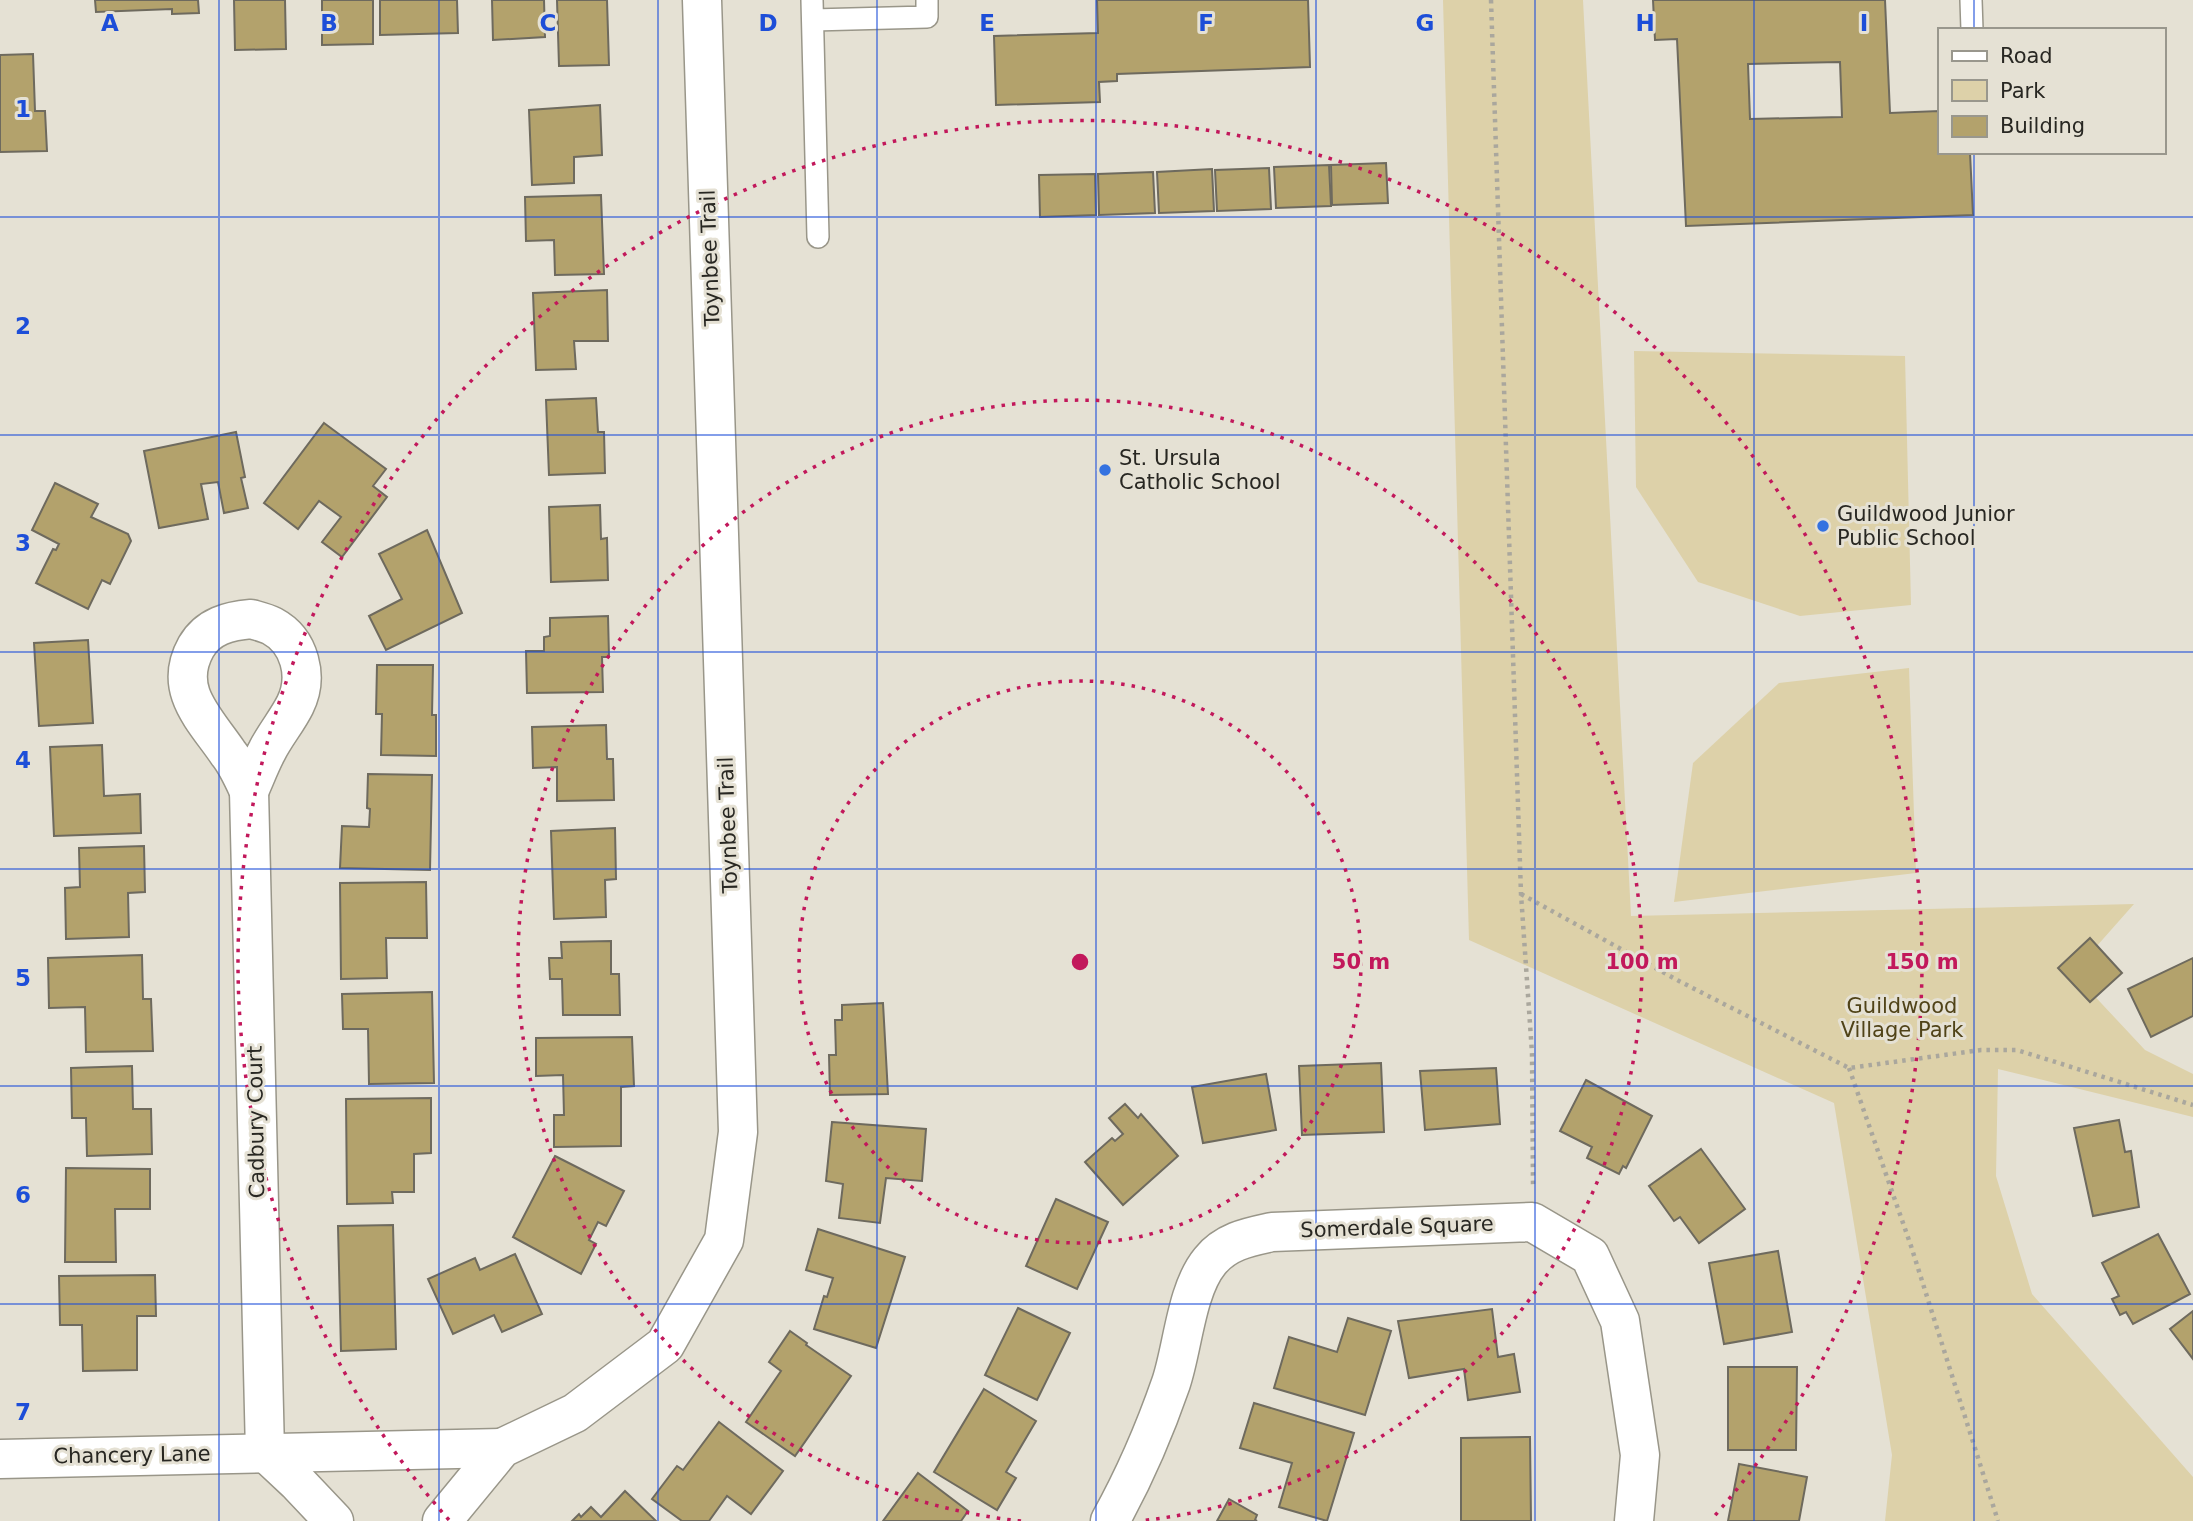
<svg xmlns="http://www.w3.org/2000/svg" width="2193" height="1521" font-family="'DejaVu Sans',sans-serif">
<style>
.green{fill:#ddd1a9}
.building{fill:#b3a26c;stroke:#6e6a5e;stroke-width:2;fill-rule:evenodd}
.lines{fill:none;stroke-linecap:round;stroke-linejoin:round}
.service-casing{stroke:#999689;stroke-width:24}
.minor-casing{stroke:#999689;stroke-width:41}
.path{stroke:#aaa79d;stroke-width:4.5;stroke-dasharray:3.5 5;stroke-linecap:butt}
.service{stroke:#fff;stroke-width:21}
.minor{stroke:#fff;stroke-width:38}
.grid{fill:none;stroke:#1d4ed8;stroke-width:2;stroke-opacity:0.55}
.ring{fill:none;stroke:#c2185b;stroke-width:3.5;stroke-dasharray:3.5 7}
.poi-dot{fill:#3472e0;stroke:#e5e1d4;stroke-width:2.5}
.labels{text-anchor:middle;stroke-width:6;stroke-linejoin:round;paint-order:stroke}
.street-label{font-size:21px;fill:#282722;stroke:#e5e1d4}
.poi-label{font-size:21px;fill:#282722;stroke:#e5e1d4;text-anchor:start}
.park-label{font-size:21px;fill:#504318;stroke:#e5e1d4}
.grid-label{font-size:23px;text-anchor:middle;font-weight:bold;fill:#1d4ed8;stroke:#e5e1d4;stroke-width:6;stroke-linejoin:round;paint-order:stroke}
.centre{fill:#c2185b;stroke:#e5e1d4;stroke-width:3.5}
.ring-label{font-size:21px;text-anchor:middle;font-weight:bold;fill:#c2185b;stroke:#e5e1d4;stroke-width:6;stroke-linejoin:round;paint-order:stroke}
</style>
<rect width="100%" height="100%" fill="#e5e1d4"/>
<g class="green">
<polygon points="1443,0 1583,0 1631,916 2134,904 2073,973 2145,1050 2193,1074 2193,1117 1998,1069 1996,1176 2032,1294 2193,1477 2193,1521 1885,1521 1892,1455 1834,1103 1469,940"/>
<polygon points="1634,351 1905,356 1911,605 1800,616 1698,582 1636,487"/>
<polygon points="1909,668 1916,873 1674,902 1693,763 1779,683"/>
</g>
<g class="building">
<polygon points="95,0 198,0 199,13 172,14 172,9 96,12"/>
<polygon points="234,0 285,0 286,49 235,50"/>
<polygon points="322,0 373,0 373,44 322,45"/>
<polygon points="380,0 457,0 458,33 380,35"/>
<polygon points="492,0 544,0 545,37 493,40"/>
<polygon points="557,0 607,0 609,65 559,66"/>
<polygon points="1097,0 1308,0 1310,67 1117,74 1117,81 1099,82 1100,102 996,105 994,36 1098,33"/>
<path d="M1653 0H1885L1890 113 1939 111V152L1970 153 1973 215 1686 226 1677 39 1655 40ZM1840 62 1842 117 1750 119 1748 64Z"/>
<polygon points="33,54 35,111 45,111 47,151 0,152 0,55"/>
<polygon points="600,105 602,155 574,157 574,183 532,185 529,110"/>
<polygon points="1386,163 1388,203 1332,205 1331,165"/>
<polygon points="1329,165 1331,206 1276,208 1274,167"/>
<polygon points="1269,168 1271,209 1217,211 1215,170"/>
<polygon points="1212,169 1214,211 1159,213 1157,172"/>
<polygon points="1153,172 1155,213 1099,215 1098,174"/>
<polygon points="1095,174 1096,215 1040,217 1039,175"/>
<polygon points="601,195 604,274 555,275 554,240 526,241 525,197"/>
<polygon points="607,290 608,341 574,341 576,369 536,370 533,293"/>
<polygon points="596,398 598,432 604,432 605,473 549,475 546,400"/>
<polygon points="324,423 386,469 373,486 387,497 342,557 322,542 341,517 319,501 298,529 264,503"/>
<polygon points="236,432 245,477 241,478 248,508 224,513 218,482 201,484 208,519 159,528 144,451"/>
<polygon points="55,483 98,504 91,517 128,534 131,541 110,584 102,580 88,609 36,583 53,549 56,550 59,544 32,530"/>
<polygon points="600,505 601,539 607,538 608,580 551,582 549,507"/>
<polygon points="427,530 462,613 386,650 369,616 402,599 379,554"/>
<polygon points="608,616 609,657 602,657 603,692 527,693 526,651 544,651 544,637 550,636 550,618"/>
<polygon points="88,640 93,723 39,726 34,643"/>
<polygon points="377,665 433,665 432,715 436,715 436,756 381,755 382,714 376,714"/>
<polygon points="606,725 607,759 613,759 614,800 557,801 557,767 533,768 532,727"/>
<polygon points="102,745 104,796 140,794 141,833 54,836 50,747"/>
<polygon points="368,774 432,775 430,870 340,868 342,826 369,827 370,809 367,808"/>
<polygon points="615,828 616,879 605,880 606,917 554,919 551,831"/>
<polygon points="144,846 145,892 128,893 129,937 66,939 65,888 80,887 79,848"/>
<polygon points="426,882 427,938 386,938 387,978 341,979 340,883"/>
<polygon points="2090,938 2122,973 2090,1002 2058,968"/>
<polygon points="611,941 611,974 619,974 620,1015 563,1015 562,979 550,979 549,958 562,958 561,942"/>
<polygon points="142,955 143,999 151,999 153,1051 86,1052 85,1007 49,1008 48,958"/>
<polygon points="2193,958 2193,1016 2151,1037 2128,989"/>
<polygon points="432,992 434,1083 369,1084 368,1029 343,1029 342,994"/>
<polygon points="883,1003 888,1094 830,1095 829,1055 836,1055 835,1020 842,1020 842,1005"/>
<polygon points="632,1037 634,1086 621,1087 621,1146 554,1147 554,1115 564,1115 563,1075 536,1076 536,1038"/>
<polygon points="1381,1063 1384,1132 1302,1135 1299,1066"/>
<polygon points="132,1066 133,1109 151,1109 152,1154 87,1156 86,1118 72,1118 71,1068"/>
<polygon points="1496,1068 1500,1124 1425,1130 1420,1071"/>
<polygon points="1266,1074 1276,1130 1203,1143 1192,1087"/>
<polygon points="1586,1080 1652,1116 1626,1168 1623,1166 1619,1174 1587,1158 1592,1147 1560,1131"/>
<polygon points="431,1098 431,1153 414,1154 414,1192 392,1192 393,1203 347,1204 346,1099"/>
<polygon points="1125,1104 1138,1118 1141,1114 1178,1156 1123,1205 1085,1162 1112,1138 1115,1141 1123,1134 1109,1118"/>
<polygon points="2119,1120 2125,1152 2131,1151 2139,1207 2093,1216 2074,1128"/>
<polygon points="832,1122 926,1129 922,1181 886,1178 880,1223 839,1218 843,1184 826,1181"/>
<polygon points="1701,1149 1745,1209 1699,1243 1680,1217 1674,1221 1649,1186"/>
<polygon points="555,1156 624,1191 606,1226 598,1222 589,1240 596,1244 581,1274 513,1237"/>
<polygon points="66,1168 150,1169 150,1209 115,1209 116,1262 65,1262"/>
<polygon points="1056,1199 1108,1222 1077,1289 1026,1266"/>
<polygon points="393,1225 396,1349 341,1351 338,1226"/>
<polygon points="818,1229 905,1257 876,1348 814,1329 824,1296 827,1297 833,1278 806,1270"/>
<polygon points="2158,1234 2190,1294 2133,1324 2126,1312 2120,1315 2112,1299 2119,1296 2102,1263"/>
<polygon points="1778,1251 1792,1332 1724,1344 1709,1263"/>
<polygon points="515,1254 542,1314 502,1332 494,1315 453,1334 428,1279 475,1258 480,1270"/>
<polygon points="155,1275 156,1316 137,1316 137,1370 83,1371 82,1325 60,1325 59,1276"/>
<polygon points="1018,1308 1070,1333 1037,1400 985,1375"/>
<polygon points="1492,1309 1498,1357 1514,1354 1520,1392 1468,1400 1464,1369 1409,1378 1398,1321"/>
<polygon points="2193,1311 2193,1359 2170,1329"/>
<polygon points="1348,1318 1391,1331 1365,1415 1274,1388 1289,1337 1337,1352"/>
<polygon points="790,1331 807,1343 806,1345 851,1376 795,1456 746,1422 781,1371 769,1362"/>
<polygon points="1728,1367 1797,1367 1796,1450 1728,1450"/>
<polygon points="984,1389 1036,1421 1006,1472 1016,1478 997,1510 934,1472"/>
<polygon points="1254,1403 1354,1433 1327,1521 1279,1507 1292,1463 1240,1448"/>
<polygon points="719,1422 783,1471 751,1514 727,1496 709,1521 682,1521 652,1499 677,1466 683,1470"/>
<polygon points="1530,1437 1531,1521 1461,1521 1461,1438"/>
<polygon points="1739,1464 1807,1477 1799,1521 1728,1521"/>
<polygon points="918,1473 968,1511 961,1521 883,1521"/>
<polygon points="625,1491 656,1521 572,1521 579,1514 581,1517 591,1507 601,1517"/>
<polygon points="1229,1499 1257,1515 1255,1520 1257,1521 1217,1521"/>
</g>
<g class="lines">
<defs>
<g id="service">
<polyline points="812,0 818,237"/>
<polyline points="1971,0 1972,30"/>
<polyline points="813,20 927,17 927,0"/>
</g>
<g id="minor">
<path d="M251 619C258 621 266 623 272 626 300 641 309 677 295 705 287 721 275 735 267 751 260 764 255 778 249 791 243 778 237 764 228 753 205 719 172 690 196 647 208 626 229 621 251 619Z"/>
<polyline points="249,791 265,1452 297,1482 334,1521"/>
<polyline points="0,1459 502,1448"/>
<polyline points="442,1521 502,1448 575,1413 665,1345 724,1240 738,1132 702,0"/>
<path d="M1110 1521C1135 1476 1154 1432 1171 1383 1183 1347 1186 1290 1210 1261 1226 1241 1249 1237 1272 1232L1532 1222 1590 1256 1620 1321 1640 1455 1634 1521"/>
</g>
</defs>
<use href="#service" class="service-casing"/>
<use href="#minor" class="minor-casing"/>
<g class="path">
<polyline points="1491,0 1521,894 1532,1053 1533,1185"/>
<polyline points="1521,894 1679,981 1849,1068 1981,1050 2017,1050 2193,1105"/>
<polyline points="1849,1068 1911,1246 1998,1521"/>
</g>
<use href="#service" class="service"/>
<use href="#minor" class="minor"/>
</g>
<path class="grid" d="M219 0V1521M439 0V1521M658 0V1521M877 0V1521M1096 0V1521M1316 0V1521M1535 0V1521M1754 0V1521M1974 0V30M1974 152V1521M0 217H2193M0 435H2193M0 652H2193M0 869H2193M0 1086H2193M0 1304H2193"/>
<g class="ring">
<circle cx="1080" cy="962" r="281"/>
<path d="M1021 1521A562 562 0 1 1 1139 1521"/>
<path d="M449 1520A842 842 0 1 1 1711 1520"/>
</g>
<g class="poi-dot">
<circle cx="1105" cy="470" r="7"/>
<circle cx="1823" cy="526" r="7"/>
</g>
<g class="labels">
<g class="street-label">
<text transform="translate(710 258) rotate(-92)" y="7">Toynbee Trail</text>
<text transform="translate(728 825) rotate(-92)" y="7">Toynbee Trail</text>
<text transform="translate(256 1122) rotate(-91)" y="7">Cadbury Court</text>
<text transform="translate(1397 1227) rotate(-2)" y="7">Somerdale Square</text>
<text transform="translate(132 1455) rotate(-1)" y="7">Chancery Lane</text>
</g>
<g class="poi-label">
<text x="1119" y="465">St. Ursula<tspan x="1119" dy="24">Catholic School</tspan></text>
<text x="1837" y="521">Guildwood Junior<tspan x="1837" dy="24">Public School</tspan></text>
</g>
<g class="park-label">
<text x="1902" y="1013">Guildwood<tspan x="1902" dy="24">Village Park</tspan></text>
</g>
</g>
<g class="grid-label">
<text x="110" y="31">A</text>
<text x="329" y="31">B</text>
<text x="548" y="31">C</text>
<text x="768" y="31">D</text>
<text x="987" y="31">E</text>
<text x="1206" y="31">F</text>
<text x="1425" y="31">G</text>
<text x="1645" y="31">H</text>
<text x="1864" y="31">I</text>
<text x="23" y="117">1</text>
<text x="23" y="334">2</text>
<text x="23" y="551">3</text>
<text x="23" y="768">4</text>
<text x="23" y="986">5</text>
<text x="23" y="1203">6</text>
<text x="23" y="1420">7</text>
</g>
<circle cx="1080" cy="962" r="10" class="centre"/>
<g class="ring-label">
<text x="1361" y="969">50 m</text>
<text x="1642" y="969">100 m</text>
<text x="1922" y="969">150 m</text>
</g>
<rect x="1938" y="28" width="228" height="126" fill="#e5e1d4" stroke="#99978d" stroke-width="2"/>
<rect x="1952" y="51" width="35" height="10" fill="#ffffff" stroke="#99978d" stroke-width="2"/>
<text x="2000" y="63" font-size="21" fill="#282722">Road</text>
<rect x="1952" y="80" width="35" height="21" fill="#ddd1a9" stroke="#99978d" stroke-width="2"/>
<text x="2000" y="98" font-size="21" fill="#282722">Park</text>
<rect x="1952" y="116" width="35" height="21" fill="#b3a26c" stroke="#99978d" stroke-width="2"/>
<text x="2000" y="133" font-size="21" fill="#282722">Building</text>
</svg>
